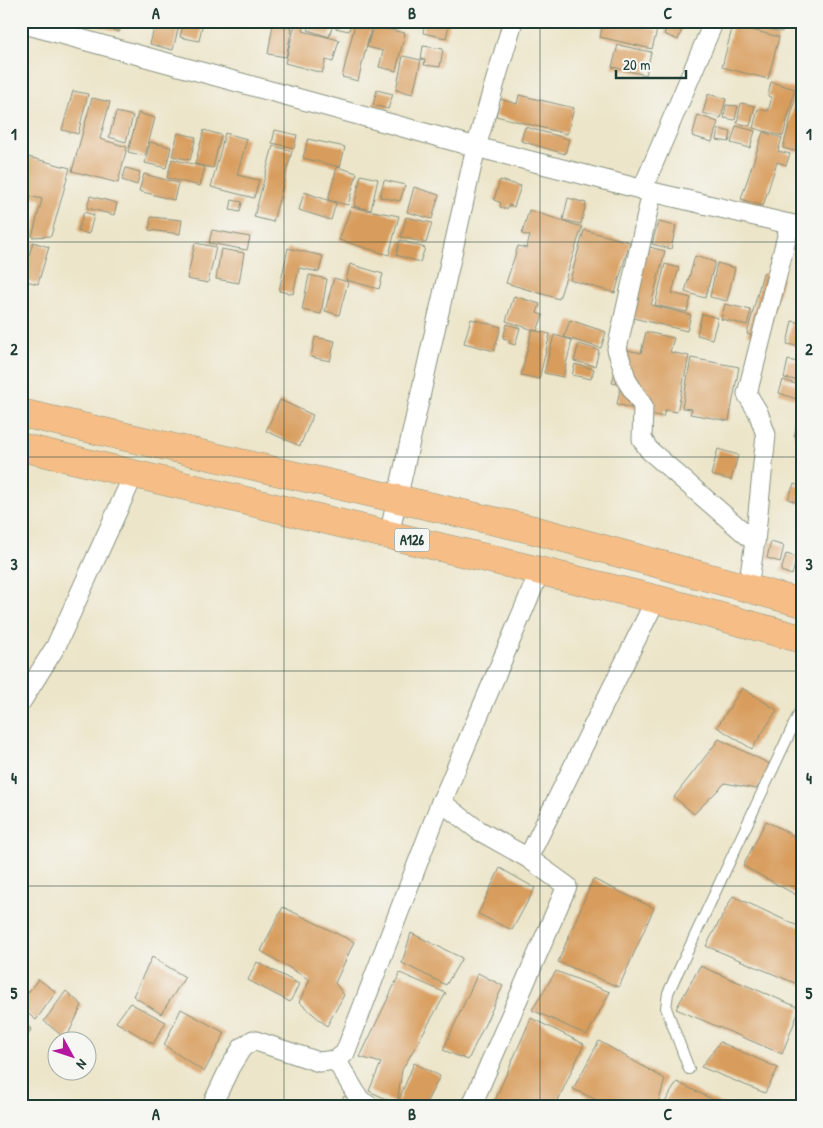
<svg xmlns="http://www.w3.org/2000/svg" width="823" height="1128" font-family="'Patrick Hand',sans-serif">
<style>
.building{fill:#d89c5b}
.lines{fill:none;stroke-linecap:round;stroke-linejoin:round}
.lane-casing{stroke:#86917e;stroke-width:12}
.street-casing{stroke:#86917e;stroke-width:21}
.highway-casing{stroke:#86917e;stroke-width:29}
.lane{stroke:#fff;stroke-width:10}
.street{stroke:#fff;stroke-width:19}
.highway{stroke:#f6be86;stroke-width:28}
.grid{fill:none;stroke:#1f3d34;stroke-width:1;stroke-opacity:0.55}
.labels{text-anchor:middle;stroke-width:5;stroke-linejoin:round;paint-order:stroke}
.shield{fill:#f6f6f2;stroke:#60746d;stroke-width:1}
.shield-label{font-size:14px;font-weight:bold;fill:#1f3d34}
.neatline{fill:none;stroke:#1f3d34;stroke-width:2}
.grid-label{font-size:16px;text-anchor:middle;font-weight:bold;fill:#1f3d34}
</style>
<rect width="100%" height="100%" fill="#f6f6f2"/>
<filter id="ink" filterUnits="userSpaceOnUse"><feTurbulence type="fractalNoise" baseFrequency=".02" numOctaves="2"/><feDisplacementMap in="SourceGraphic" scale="10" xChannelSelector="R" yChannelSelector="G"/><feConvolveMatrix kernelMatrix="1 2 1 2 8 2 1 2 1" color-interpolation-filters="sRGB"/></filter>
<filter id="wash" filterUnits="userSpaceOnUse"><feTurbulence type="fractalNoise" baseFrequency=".0096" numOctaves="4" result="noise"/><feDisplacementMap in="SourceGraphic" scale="20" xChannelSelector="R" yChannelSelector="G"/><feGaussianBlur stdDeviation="1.12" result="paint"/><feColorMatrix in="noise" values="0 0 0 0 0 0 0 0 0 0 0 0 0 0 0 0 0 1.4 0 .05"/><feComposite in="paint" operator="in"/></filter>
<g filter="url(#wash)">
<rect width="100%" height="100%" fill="#ece5c9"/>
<g id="blocks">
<g class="building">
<polygon points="82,21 123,21 119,32"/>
<polygon points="156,21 180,21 173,50 150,44"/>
<polygon points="184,21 203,21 199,41 180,37"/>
<polygon points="296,21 305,21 303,31 339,40 333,62 326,60 322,73 285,63"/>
<polygon points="311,21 334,21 329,37 308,30"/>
<polygon points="336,21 351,21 349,31 335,28"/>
<polygon points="425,21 450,21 446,38 423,33"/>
<polygon points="645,21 663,21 661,27"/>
<polygon points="669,21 685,21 678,40 664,34"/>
<polygon points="744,21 784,21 782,32 744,24"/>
<polygon points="621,22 657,30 652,49 600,37 603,24 620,27"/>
<polygon points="273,24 292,28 286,57 268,54"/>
<polygon points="355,24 371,28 358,81 342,77"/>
<polygon points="733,25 779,37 768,79 722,67"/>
<polygon points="373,26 405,33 396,71 379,67 383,51 367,47"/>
<polygon points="618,45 651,52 646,75 612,67"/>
<polygon points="423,46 443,49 440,67 424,65 425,60 421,59"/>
<polygon points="403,56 421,60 413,94 396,90"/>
<polygon points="771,82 795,89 783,136 753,128 758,109 768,111 772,97 768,96"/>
<polygon points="377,90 393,94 388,109 373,105"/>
<polygon points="73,91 88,94 78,134 62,130"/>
<polygon points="708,94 726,99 721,118 703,113"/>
<polygon points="519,95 574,108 567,134 496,116 500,99 517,104"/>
<polygon points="796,96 802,97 802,153 783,148"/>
<polygon points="92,98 110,102 100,139 127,147 118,183 72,171"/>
<polygon points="741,103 755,106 750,126 737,123"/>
<polygon points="726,105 738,106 735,120 724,118"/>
<polygon points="116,112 133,116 126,142 109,137"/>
<polygon points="138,113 155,118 145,156 128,152"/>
<polygon points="698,115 718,122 712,142 692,136"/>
<polygon points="736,126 755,131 750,148 731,143"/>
<polygon points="525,127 569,139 565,154 521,141"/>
<polygon points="719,129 731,132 729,142 717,140"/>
<polygon points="204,130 221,135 213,168 195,164"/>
<polygon points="275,130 297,135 294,148 272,143"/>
<polygon points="763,132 782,138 778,151 790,154 786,165 777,162 763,206 741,199"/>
<polygon points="178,133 196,137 190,160 172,156"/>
<polygon points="225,133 247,139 237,175 259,180 254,198 211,187"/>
<polygon points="308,139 345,147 340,167 303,158"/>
<polygon points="150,142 171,147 166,168 145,163"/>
<polygon points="273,146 292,151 273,222 254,217"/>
<polygon points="21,155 70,168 51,236 32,237 42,199 21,194"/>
<polygon points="172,159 205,167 200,186 167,178"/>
<polygon points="337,167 357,173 348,205 328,200"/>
<polygon points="126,168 140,172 137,185 122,180"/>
<polygon points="144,174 178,183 174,200 139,191"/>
<polygon points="361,175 378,179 371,210 354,206"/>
<polygon points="384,180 405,185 400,201 380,197"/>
<polygon points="500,180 521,186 514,207 509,205 507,209 500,207 501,203 494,200"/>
<polygon points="414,187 439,195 432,219 407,212"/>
<polygon points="304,192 336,203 331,220 299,210"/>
<polygon points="90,196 117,203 114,215 87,208"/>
<polygon points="568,198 586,203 581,224 563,220"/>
<polygon points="232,200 242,202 240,212 230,210"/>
<polygon points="351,207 399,216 389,255 339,240"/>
<polygon points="529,210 582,227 559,299 506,283 518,246 526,248 530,236 522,234"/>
<polygon points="84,212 94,215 89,234 78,231"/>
<polygon points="151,217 182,220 180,234 149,230"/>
<polygon points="406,217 432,223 426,243 401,237"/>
<polygon points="658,222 676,226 671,249 652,244"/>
<polygon points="212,230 250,237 247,250 209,243"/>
<polygon points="584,230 630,242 615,293 570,280"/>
<polygon points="400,240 425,248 420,262 396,255"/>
<polygon points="33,242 49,247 38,284 22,280"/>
<polygon points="195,243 216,247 208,283 187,279"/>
<polygon points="646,246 665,251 651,305 691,315 687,331 629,317"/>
<polygon points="288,248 323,256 319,272 299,268 293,294 279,291"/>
<polygon points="221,249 244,253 239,283 216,279"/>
<polygon points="695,256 715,262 705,298 685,292"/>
<polygon points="717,263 735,268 727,301 710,297"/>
<polygon points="350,264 383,274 379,289 346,280"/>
<polygon points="665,264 679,268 672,293 691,298 687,312 655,305"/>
<polygon points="763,273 783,278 767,340 747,334"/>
<polygon points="309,275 327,279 321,314 302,310"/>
<polygon points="334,278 348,282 339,315 325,311"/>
<polygon points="514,296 540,304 537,313 543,315 537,331 506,321"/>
<polygon points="725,304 751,310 747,325 721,319"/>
<polygon points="702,314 718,318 712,339 697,335"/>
<polygon points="471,319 501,327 494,351 464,343"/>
<polygon points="570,320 606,332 601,348 564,337"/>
<polygon points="792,321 802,323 802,347 787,344"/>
<polygon points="507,324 520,328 515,345 509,343 510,340 503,338"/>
<polygon points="532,330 550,334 539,379 521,375"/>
<polygon points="646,332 674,338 670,352 689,356 677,412 665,410 663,417 617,404 621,385 612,383 619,354 622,349 641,353"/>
<polygon points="554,335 572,340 563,377 544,373"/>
<polygon points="315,337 335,341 330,361 311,357"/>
<polygon points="579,344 599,350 595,366 574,361"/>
<polygon points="691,358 739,367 729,421 690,414 692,409 682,408"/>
<polygon points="788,360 802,363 802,381 784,378"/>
<polygon points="575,364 594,369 591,379 572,375"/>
<polygon points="783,380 802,386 802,401 779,393"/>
<polygon points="280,400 313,415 300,446 266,431"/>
<polygon points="801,403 802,403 802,439 794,437"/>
<polygon points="718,449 738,455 731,480 711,475"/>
<polygon points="794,484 802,487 801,504 788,499"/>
<polygon points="771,542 784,546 780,562 767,558"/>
<polygon points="786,554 797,557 792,575 781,571"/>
<polygon points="742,688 777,710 752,749 717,727"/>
<polygon points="719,739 774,766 756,789 725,783 694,814 674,797"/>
<polygon points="766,821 802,840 802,898 743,866"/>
<polygon points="500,868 535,888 512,930 478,914"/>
<polygon points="593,879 654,908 619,987 558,962"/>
<polygon points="733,896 802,928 802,986 706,946"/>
<polygon points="283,907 354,942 335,983 344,995 327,1026 299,1002 310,980 261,951"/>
<polygon points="411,933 462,958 446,985 402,963"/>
<polygon points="152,957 185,977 161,1014 133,996"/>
<polygon points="257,962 299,984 290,1002 248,980"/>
<polygon points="700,966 800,1008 782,1054 676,1009"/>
<polygon points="556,971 610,992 587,1035 532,1010"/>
<polygon points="400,973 446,993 402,1070 397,1104 414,1063 440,1076 424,1107 405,1107 397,1104 369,1091 381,1063 360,1057"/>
<polygon points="478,973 503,986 468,1060 443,1050"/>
<polygon points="38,979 56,992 36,1020 21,1008 21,1002"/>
<polygon points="66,991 82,1005 66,1039 44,1021"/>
<polygon points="130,1003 166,1022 153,1044 116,1022"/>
<polygon points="181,1009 225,1033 204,1072 164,1045"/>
<polygon points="531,1018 584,1044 555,1107 492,1107"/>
<polygon points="21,1024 31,1029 21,1050"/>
<polygon points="599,1041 665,1079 657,1107 612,1107 573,1089"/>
<polygon points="720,1042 778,1068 765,1093 701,1067"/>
<polygon points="677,1082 728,1107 662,1107"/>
<polygon points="344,1096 364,1107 338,1107"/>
</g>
</g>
</g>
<g filter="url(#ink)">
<use href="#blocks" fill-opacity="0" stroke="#86917e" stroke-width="1"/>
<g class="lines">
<defs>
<polyline id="lane" points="689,1069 666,1008 668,993 802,707"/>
<g id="street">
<polyline points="21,23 476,147 652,192 802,227"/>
<polyline points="642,190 714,21"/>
<polyline points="652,192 617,349 627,381 643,406 642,439 649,450 755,542"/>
<polyline points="389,535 476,147 513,21"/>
<polyline points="748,587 755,542 766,435 758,412 747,394 790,224"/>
<polyline points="21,702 56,646 134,474"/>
<polyline points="528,858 656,599"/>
<polyline points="336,1060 360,1100 371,1107"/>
<polyline points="211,1107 230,1067 242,1048 253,1040 319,1062 336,1060 345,1053 441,802"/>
<polyline points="471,1107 567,886 528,858 478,830 441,802 446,792 540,571"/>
</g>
<g id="highway">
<polyline points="21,413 534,530 802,603"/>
<polyline points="21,447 540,571 656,599 802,639"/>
</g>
</defs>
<use href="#lane" class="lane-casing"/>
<use href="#street" class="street-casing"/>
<use href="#highway" class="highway-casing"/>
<use href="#lane" class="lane"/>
<use href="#street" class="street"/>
<use href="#highway" class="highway"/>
</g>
</g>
<path class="grid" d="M284 21V1107M540 21V1107M21 242H802M21 457H802M21 671H802M21 886H802"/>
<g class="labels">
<rect class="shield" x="394.5" y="528.5" width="35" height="23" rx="4"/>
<g class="shield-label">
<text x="412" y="545">A126</text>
</g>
</g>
<rect width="823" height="1128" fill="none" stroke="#f6f6f2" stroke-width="55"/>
<g transform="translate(72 1056) rotate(130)"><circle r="24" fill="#f6f6f2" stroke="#a0aca6"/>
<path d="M0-4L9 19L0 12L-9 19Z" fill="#b5179e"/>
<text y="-8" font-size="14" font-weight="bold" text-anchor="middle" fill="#1f3d34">N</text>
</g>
<path d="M616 70v8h70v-8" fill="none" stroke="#1f3d34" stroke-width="2.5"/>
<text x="623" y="70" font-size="15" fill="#1f3d34" stroke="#f6f6f2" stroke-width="4" paint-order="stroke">20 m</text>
<rect x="28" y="28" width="768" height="1072" class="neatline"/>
<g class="grid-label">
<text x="156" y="19">A</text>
<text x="412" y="19">B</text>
<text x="668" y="19">C</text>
<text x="14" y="140">1</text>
<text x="809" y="140">1</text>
<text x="14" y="355">2</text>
<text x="809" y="355">2</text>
<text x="14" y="570">3</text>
<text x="809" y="570">3</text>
<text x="14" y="784">4</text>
<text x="809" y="784">4</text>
<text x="14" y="999">5</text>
<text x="809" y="999">5</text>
<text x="156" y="1120">A</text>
<text x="412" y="1120">B</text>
<text x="668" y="1120">C</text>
</g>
</svg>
